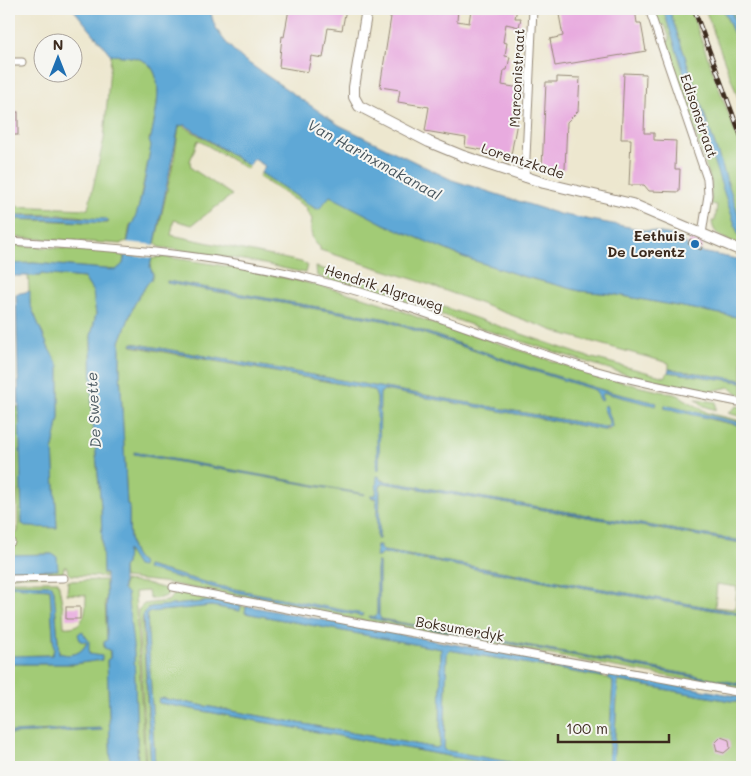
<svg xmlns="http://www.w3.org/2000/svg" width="751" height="776" font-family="Mali,sans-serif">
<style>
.green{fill:#a2cb76;stroke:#6e7a4a;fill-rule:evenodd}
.forest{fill:#81af67;stroke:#5e6c42}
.water{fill:#5fa8d6;stroke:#4d697a}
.pier{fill:#ede7cf}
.building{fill:#e8abdf}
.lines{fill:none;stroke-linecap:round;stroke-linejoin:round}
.street-casing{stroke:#948876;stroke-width:9}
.secondary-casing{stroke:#948876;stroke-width:12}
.street{stroke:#fff;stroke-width:7}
.secondary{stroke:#fff;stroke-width:10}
.rail-casing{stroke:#3b2a1e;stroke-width:4.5}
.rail{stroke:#f6f6f2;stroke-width:2.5;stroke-dasharray:8;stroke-linecap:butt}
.poi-dot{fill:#1f6fb2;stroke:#f6f6f2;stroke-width:2}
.labels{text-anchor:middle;stroke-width:4;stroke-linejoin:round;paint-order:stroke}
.street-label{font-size:14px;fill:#3b2a1e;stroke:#f6f6f2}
.poi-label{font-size:14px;font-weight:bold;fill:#3b2a1e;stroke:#f6f6f2;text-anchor:end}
.water-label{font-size:15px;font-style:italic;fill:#48565e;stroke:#f6f6f2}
</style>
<rect width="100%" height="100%" fill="#f6f6f2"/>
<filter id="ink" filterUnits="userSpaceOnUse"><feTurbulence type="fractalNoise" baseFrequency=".02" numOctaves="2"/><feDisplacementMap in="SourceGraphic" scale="10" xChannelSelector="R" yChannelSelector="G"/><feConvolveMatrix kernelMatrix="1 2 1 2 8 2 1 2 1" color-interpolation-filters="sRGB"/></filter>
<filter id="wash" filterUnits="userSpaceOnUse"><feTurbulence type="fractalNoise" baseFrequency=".0096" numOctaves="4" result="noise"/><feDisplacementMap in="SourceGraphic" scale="20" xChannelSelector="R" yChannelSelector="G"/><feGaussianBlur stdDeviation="1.12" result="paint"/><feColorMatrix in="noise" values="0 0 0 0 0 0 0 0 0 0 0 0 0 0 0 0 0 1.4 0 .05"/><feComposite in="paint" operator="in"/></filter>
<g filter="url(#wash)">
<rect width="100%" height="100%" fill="#ede7cf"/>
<g class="green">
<path d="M653 9H663L708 147 718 172 742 245C729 240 713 238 712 221H715L717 205 711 204V181L664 43 670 40 665 25 659 27Z"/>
<polygon points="669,9 690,9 742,151 742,225"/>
<polygon points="705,9 723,9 742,53 742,108"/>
<path d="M111 55C121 56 133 56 142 60 168 71 155 116 151 137L149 138 151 146 139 205 135 221 130 225 127 242H123L122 244 9 237V219L108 223C79 212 40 215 9 215V206L88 209 104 139Z"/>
<polygon points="182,125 249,166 247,169 198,140 190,161 191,168 232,195 192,225 174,220 171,235 301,262 307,265 305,273 250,261 158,247 158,245 155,244 174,159 179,126"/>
<path d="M261 173 316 209 320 208 330 195 384 224 430 243 463 257 522 276 580 291 612 294 742 318V380L669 369V363L560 333 419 281 320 250V247C310 240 310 230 312 219L306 210 307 208 259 177Z"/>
<polygon points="9,245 121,252 121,255 124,255 123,265 116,270 34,263 9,264"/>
<path d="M157 256C229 265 300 279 369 299 406 310 439 330 477 336L576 369 641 387 678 395 708 413 742 421V423L696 414 713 420 742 426V541L384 481 380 479 376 495 371 497 377 500V538L379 539 380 486 384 483 742 543V578L737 583 739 585 742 582V613L384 551 380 549 379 545H377L376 557 383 553 742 615V684L381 619 379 616V562L377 563V615L375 617 369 618 742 686V690L364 621 162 582 124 578 123 568 126 564 127 550 139 562C127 547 130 524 129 506L127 504 120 370V342L134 305 153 274 150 267 152 258H157ZM167 281 387 319 546 373 606 391 656 403V405L605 393 601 395V401L595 390 505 361 387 321 167 283ZM132 343 604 427 609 426V420L612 427 609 430H604L384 390 380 393 379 398V469L377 398 374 390 131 346ZM147 566 219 586 363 615 362 616 219 589 146 568ZM717 584 737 587 735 609 715 607Z"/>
<polygon points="316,267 386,287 585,356 665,377 668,372 742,382 742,396 729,387 708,392 628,375 489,331 411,304 388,293 361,286 342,284 317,276"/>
<polygon points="40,274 84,278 93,292 96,314 91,336 92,413 101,506 103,574 105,574 105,577 71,575 68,573 67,567 64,567 63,573 60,575 9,576 9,571 58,570 52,554 9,555 9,546 13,545 11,535 18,532 16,454 9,453 9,407 19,407 22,524 57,528 53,448 59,418 59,366 49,349 30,304 28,275 40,276"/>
<polygon points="696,399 716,402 716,410 704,406"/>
<polygon points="737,406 742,407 742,417 728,413"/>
<path d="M105 580 107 599 105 600 107 640 104 642V648L109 650 110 658 107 660 111 767H9V734L101 730 102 729 9 732V664H73L101 660V656L89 654 87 641C83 654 71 657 59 653L54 591 52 585 9 584V581H58L63 608 64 627C85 629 86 612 86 595L67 594 68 581Z"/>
<path d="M124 581 144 583 166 589 168 592 166 596C162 598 153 600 149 597L148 591 135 592 145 767H138L134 653 123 590Z"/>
<polygon points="9,586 50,589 54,650 52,655 9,656"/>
<polygon points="177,591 241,603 241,606 246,607 245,613 441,649 440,746 436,748 161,698 158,701 159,703 509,767 183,767 165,764 161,766 161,767 155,767 147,614 150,612 211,606 240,611 214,601 151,607 142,618 151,767 146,767 138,610 144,604 168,601"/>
<polygon points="449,650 608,678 613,681 608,767 537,767 444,751 447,653"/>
<polygon points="618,681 742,703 742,767 613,767"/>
</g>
<polygon class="forest" points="730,9 742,9 742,37"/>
<g class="water">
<path d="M73 9H211C211 29 230 48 244 60L339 125 452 180 559 214 672 235 697 251 742 260V318L612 294 580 291 522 276 463 257 430 243 384 224 330 196 320 208 316 209 261 173 265 166 254 159 249 166 185 125 179 126 150 267 153 274 151 280 147 284 134 305 120 342V370L127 504 129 506C130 523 126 554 143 564L142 567 137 566 127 550 126 564 123 568V590L127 593 134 653 138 767H111L107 660 110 658V650L104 648V642L107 640 106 574 103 573 101 506 92 413 91 336 96 314 93 292 84 278 41 274 40 276H9V264L34 263 116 270 123 264 131 225C139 219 148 160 151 146L149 141 151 137C155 116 168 71 142 60 133 56 121 56 111 55Z"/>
<path d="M663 9H669L742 225V241L740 240C714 163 688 86 663 9Z"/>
<polygon points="723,9 730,9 742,37 742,53"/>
<polygon points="9,215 57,216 107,219 109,222 104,223 51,220 9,219"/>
<polygon points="167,281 387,319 546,373 606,391 657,403 656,406 605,393 601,395 603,400 601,401 595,390 546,375 387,321 167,283"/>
<polygon points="30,291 30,304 49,349 59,366 59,418 53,448 57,528 28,527 22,524 16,294"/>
<polygon points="132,343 604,427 607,427 610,424 603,407 606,405 611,419 612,427 604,430 384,390 380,393 379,470 377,470 377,398 374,390 131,345"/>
<polygon points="669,369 742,380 742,382 668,372"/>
<polygon points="665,405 742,423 742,426 664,408"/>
<polygon points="134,452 365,494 365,495 134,454"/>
<polygon points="377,476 379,476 381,481 384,481 742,541 742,543 384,483 380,486 379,539 377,539 377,502 376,498 371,497 371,495 376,495"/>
<polygon points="377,545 380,545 380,549 384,551 742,613 742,615 383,553 380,554 379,557 376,557"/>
<polygon points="52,554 57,557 58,570 9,571 9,555"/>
<polygon points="377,562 379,562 379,615 381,619 742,684 742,686 369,618 369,616 375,617 377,615"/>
<polygon points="147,566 219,586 363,614 362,616 219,589 146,569"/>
<path d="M9 584 52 585 54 591 59 653C71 657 82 654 87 642L80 641 78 634 82 631 89 641V654L102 656V660L73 664H9V656L52 655 54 650 50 589 9 586Z"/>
<polygon points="214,601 241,606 240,611 211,606 150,612 147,614 155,767 151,767 143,614 147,609 151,607"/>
<polygon points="248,606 604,672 603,677 449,650 447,653 444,750 537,767 509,767 159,703 158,700 161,698 436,748 440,746 441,649 245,613 246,607"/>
<polygon points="609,673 742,697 742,703 618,681 613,767 608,767 613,682 608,678"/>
<polygon points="102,728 102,730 9,734 9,732"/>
</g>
<polygon class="pier" points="125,242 157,245 155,258 122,255"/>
<g id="blocks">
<g class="building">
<polygon points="289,9 346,9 342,30 328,28 323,58 311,56 308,72 279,67 282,36 284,37"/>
<polygon points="379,9 458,9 457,21 469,23 471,9 517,9 515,18 521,18 519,27 506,24 503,42 507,43 505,56 510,57 507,70 504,70 502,85 520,88 516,110 519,111 511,155 465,147 466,138 425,131 429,107 398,102 400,90 380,87 391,17 378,15"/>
<polygon points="558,9 635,9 637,23 641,23 646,51 555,66 550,39 563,36"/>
<polygon points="624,73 646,74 644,133 654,133 654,140 676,141 675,169 680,169 679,192 649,191 644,185 629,185 631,139 621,139"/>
<polygon points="557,77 580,78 578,111 567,122 565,169 542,168 546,82 557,82"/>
<rect x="9" y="112" width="9" height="23"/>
<polygon points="690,239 703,244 701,250 688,244"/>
<rect x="66" y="607" width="14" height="12"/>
<polygon points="721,737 729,740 730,748 724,753 717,751 715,743"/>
</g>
</g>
</g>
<g filter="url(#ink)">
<use href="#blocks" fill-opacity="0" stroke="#948876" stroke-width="1"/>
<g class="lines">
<defs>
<g id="street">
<polyline points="649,9 707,179 708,195 702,234"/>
<polyline points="9,62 22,62"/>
<polyline points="525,178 533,9"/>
<path d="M9 241C113 247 219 254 320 281 413 305 502 343 594 370 643 384 693 393 742 403"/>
<polyline points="9,542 11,542"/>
<polyline points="9,579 64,578"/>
<polyline points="173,587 364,624 742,693"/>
</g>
<polyline id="secondary" points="367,9 354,87 354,97 359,106 429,142 463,156 544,183 632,204 742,251"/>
</defs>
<use href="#street" class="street-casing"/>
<use href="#secondary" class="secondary-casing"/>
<use href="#street" class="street"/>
<use href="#secondary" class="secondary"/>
<defs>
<polyline id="rail" points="694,9 742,139"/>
</defs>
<use href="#rail" class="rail-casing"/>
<use href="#rail" class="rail"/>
</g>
</g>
<circle class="poi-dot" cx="695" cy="244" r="5"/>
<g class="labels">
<g class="street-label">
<text transform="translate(517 78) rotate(-87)" y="5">Marconistraat</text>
<text transform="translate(699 116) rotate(71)" y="5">Edisonstraat</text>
<text transform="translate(523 161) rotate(18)" y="5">Lorentzkade</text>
<text transform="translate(384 288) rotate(18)" y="5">Hendrik Algraweg</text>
<text transform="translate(460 629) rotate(10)" y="5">Boksumerdyk</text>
</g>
<g class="poi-label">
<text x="685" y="241">Eethuis<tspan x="685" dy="16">De Lorentz</tspan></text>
</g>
<g class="water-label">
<text transform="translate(374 160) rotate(29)" y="5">Van Harinxmakanaal</text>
<text transform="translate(94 410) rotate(-93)" y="5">De Swette</text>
</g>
</g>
<rect width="751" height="776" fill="none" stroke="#f6f6f2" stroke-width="30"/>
<g transform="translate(58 58)"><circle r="24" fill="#f6f6f2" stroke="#aba49d"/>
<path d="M0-4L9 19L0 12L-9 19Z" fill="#1f6fb2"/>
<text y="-8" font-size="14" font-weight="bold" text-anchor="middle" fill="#3b2a1e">N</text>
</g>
<path d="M558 734v8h111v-8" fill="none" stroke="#3b2a1e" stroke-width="2.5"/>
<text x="566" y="734" font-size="15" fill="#3b2a1e" stroke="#f6f6f2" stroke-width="4" paint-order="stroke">100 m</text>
</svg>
